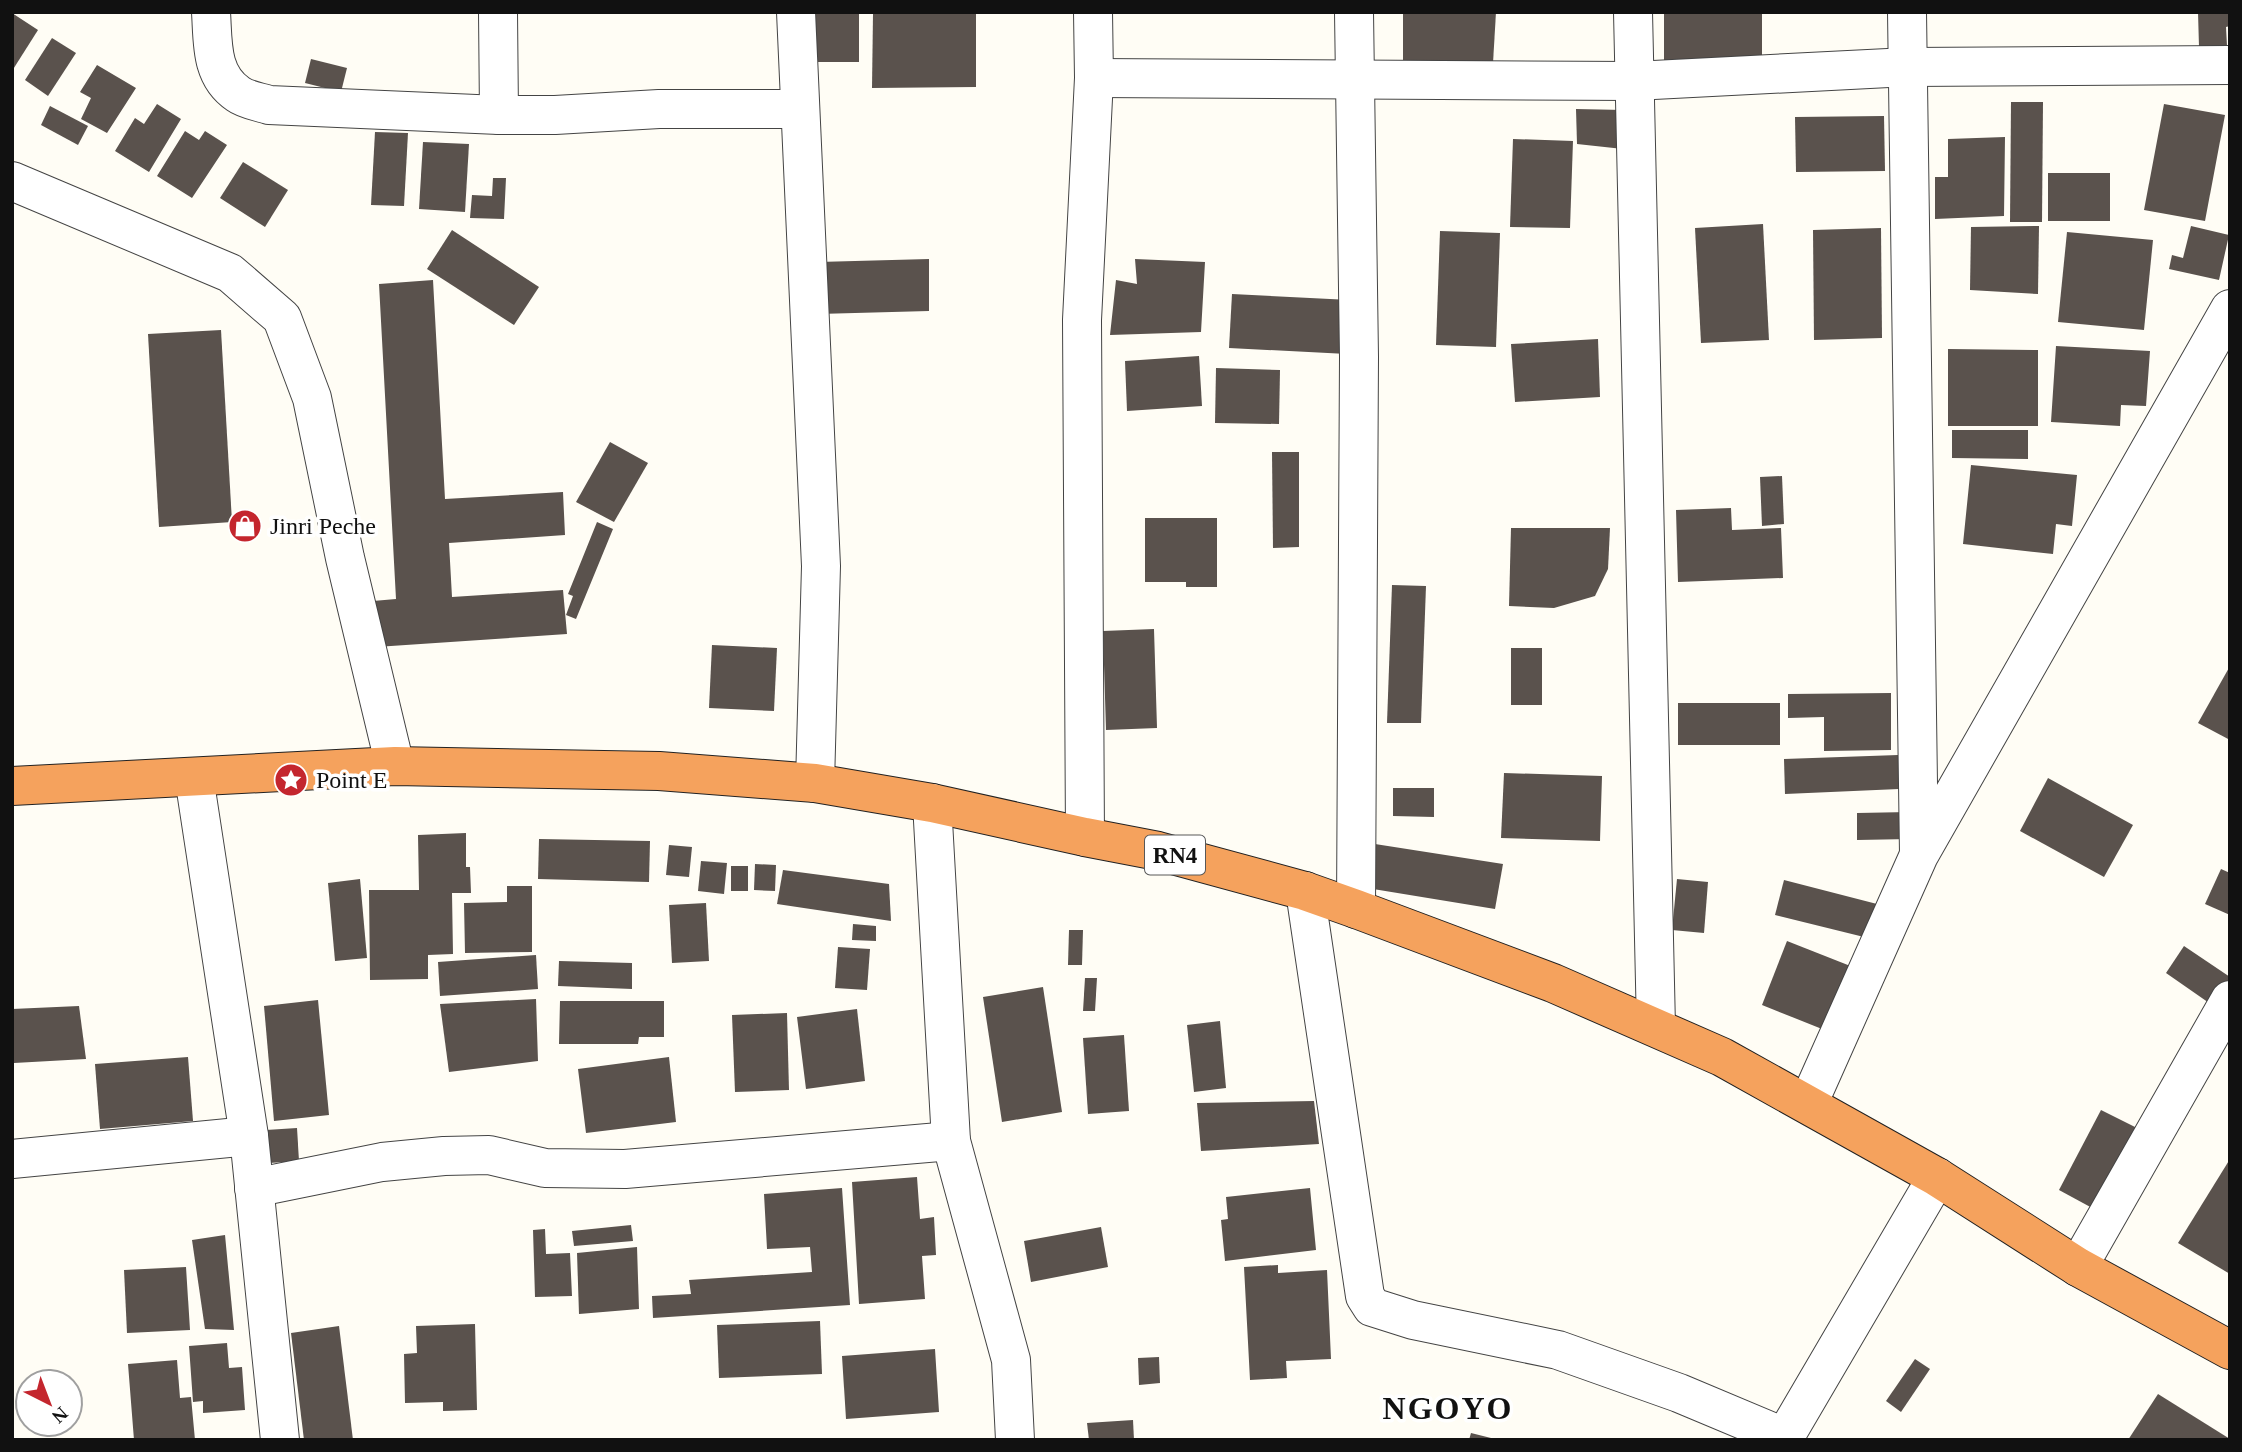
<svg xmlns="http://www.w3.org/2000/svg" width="2242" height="1452" font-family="'Times New Roman',serif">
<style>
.building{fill:#5a524d}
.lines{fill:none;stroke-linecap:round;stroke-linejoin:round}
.minor-casing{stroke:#444;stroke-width:40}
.highway-casing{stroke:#222;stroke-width:40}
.minor{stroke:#fff;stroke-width:38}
.highway{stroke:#f5a25d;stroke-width:38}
.labels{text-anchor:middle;stroke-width:7;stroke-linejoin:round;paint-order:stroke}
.shield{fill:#fff;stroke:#585858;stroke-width:2}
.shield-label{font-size:23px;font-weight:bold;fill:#111}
.poi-label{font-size:24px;fill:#111;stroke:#fff;text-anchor:start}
.district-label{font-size:32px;font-weight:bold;letter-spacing:2px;fill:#111;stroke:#fff}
</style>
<rect width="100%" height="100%" fill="#fffdf5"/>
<g class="building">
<rect x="814" y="12" width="45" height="50"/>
<polygon points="899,12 976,12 976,87 872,88 873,14"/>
<polygon points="1403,12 1496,12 1493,63 1403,64"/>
<polygon points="1664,12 1762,12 1762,61 1664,64"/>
<polygon points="2198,12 2230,12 2230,26 2226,27 2227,46 2199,47"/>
<polygon points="12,13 38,30 12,71"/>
<polygon points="52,38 76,53 48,96 25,80"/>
<polygon points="311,59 347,68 341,92 305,83"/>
<polygon points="97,65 136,88 107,133 81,119 91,98 80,92"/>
<polygon points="2011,102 2043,102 2042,222 2010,222"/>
<polygon points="157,104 181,119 149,172 115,151 135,118 144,124"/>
<polygon points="2164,104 2225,115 2205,221 2144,210"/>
<polygon points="50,106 88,126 78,145 41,125"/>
<polygon points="1576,109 1624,110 1623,149 1577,144"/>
<polygon points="1884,116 1885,171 1796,172 1795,117"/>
<polygon points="185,131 199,140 205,131 227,145 192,198 157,176"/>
<polygon points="375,132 408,133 404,206 371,205"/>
<polygon points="2005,137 2004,216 1935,219 1935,177 1948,177 1948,139"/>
<polygon points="1513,139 1573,141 1570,228 1510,227"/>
<polygon points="423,142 469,144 465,212 419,209"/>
<polygon points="243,162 288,190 265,227 220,198"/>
<rect x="2048" y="173" width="62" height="48"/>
<polygon points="493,178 506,178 504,219 470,218 472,195 492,196"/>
<polygon points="1763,224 1769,340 1701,343 1695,228"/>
<polygon points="2039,226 2038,294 1970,290 1971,227"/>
<polygon points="2191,226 2229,235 2219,280 2169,269 2172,255 2183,258"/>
<polygon points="1881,228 1882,338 1814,340 1813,230"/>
<polygon points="452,230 539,287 514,325 427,269"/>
<polygon points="1440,231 1500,233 1496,347 1436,345"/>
<polygon points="2067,232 2153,240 2144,330 2058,322"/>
<polygon points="929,259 929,311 818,314 818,262"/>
<polygon points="1135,259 1205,262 1201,332 1110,335 1116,280 1137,284"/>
<polygon points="433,280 445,499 563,492 565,535 449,543 452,597 563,590 567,634 376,647 373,601 396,599 379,284"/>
<polygon points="1232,294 1350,300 1347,354 1229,348"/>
<polygon points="221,330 232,522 159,527 148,334"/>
<polygon points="1598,339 1600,397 1515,402 1511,344"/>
<polygon points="2056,346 2150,351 2146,406 2121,405 2120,426 2051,422"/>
<polygon points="1948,349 2038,350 2038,426 1948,426"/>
<polygon points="1199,356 1202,406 1127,411 1125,361"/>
<polygon points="1216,368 1280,370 1279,424 1215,423"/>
<polygon points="1952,430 2028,430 2028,459 1952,458"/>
<polygon points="610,442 648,463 614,522 576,502"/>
<polygon points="1272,452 1299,452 1299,547 1273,548"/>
<polygon points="1971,465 2077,475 2072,526 2056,524 2053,554 1963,544"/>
<polygon points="1782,476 1784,524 1762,526 1760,477"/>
<polygon points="1731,508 1732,530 1781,528 1783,578 1678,582 1676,510"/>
<polygon points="1145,518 1217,518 1217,587 1186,587 1186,582 1145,582"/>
<polygon points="597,522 613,529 576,619 566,615 573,596 568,594"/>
<polygon points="1511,528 1610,528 1608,569 1595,596 1554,608 1509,606"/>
<polygon points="1392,585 1426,586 1421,723 1387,723"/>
<polygon points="1154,629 1157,728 1106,730 1103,631"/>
<polygon points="712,645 777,648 774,711 709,708"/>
<rect x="1511" y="648" width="31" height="57"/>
<polygon points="2230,666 2230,740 2198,723"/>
<polygon points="1891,693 1891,750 1824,751 1824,717 1788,718 1788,694"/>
<rect x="1678" y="703" width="102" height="42"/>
<polygon points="1898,755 1899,789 1785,794 1784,759"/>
<polygon points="1504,773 1602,776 1600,841 1501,838"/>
<polygon points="2048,778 2133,825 2104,877 2020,831"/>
<polygon points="1393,788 1434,788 1434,817 1393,816"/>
<polygon points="1909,812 1910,839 1857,840 1857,813"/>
<polygon points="466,833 466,867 470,867 471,893 452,893 453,954 428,955 428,979 370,980 369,890 419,890 418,835"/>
<polygon points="539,839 650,841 649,882 538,879"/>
<polygon points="1375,844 1503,864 1495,909 1367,888"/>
<polygon points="669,845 692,847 689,877 666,875"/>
<polygon points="701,861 727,863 724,894 698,891"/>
<polygon points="755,864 776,865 775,891 754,890"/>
<rect x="731" y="866" width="17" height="25"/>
<polygon points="2221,869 2230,873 2230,915 2205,904"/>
<polygon points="783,870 889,884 891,921 777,904"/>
<polygon points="360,879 367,958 335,961 328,883"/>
<polygon points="1677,879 1708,882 1704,933 1672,930"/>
<polygon points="1784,880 1877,904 1868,938 1775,915"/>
<polygon points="507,886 532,886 532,952 465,953 464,903 507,902"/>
<polygon points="706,903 709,961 672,963 669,905"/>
<polygon points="853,924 876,926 876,941 852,940"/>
<polygon points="1069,930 1083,930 1082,965 1068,965"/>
<polygon points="1787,941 1858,969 1832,1033 1762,1005"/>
<polygon points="2184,946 2230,977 2212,1005 2166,973"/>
<polygon points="838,947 870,949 867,990 835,988"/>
<polygon points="536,955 538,989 440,996 438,962"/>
<polygon points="559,961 632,963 632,989 558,986"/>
<polygon points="1085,978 1097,978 1095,1011 1083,1011"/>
<polygon points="1043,987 1062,1112 1002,1122 983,997"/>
<polygon points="536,999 538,1061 449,1072 440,1004"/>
<polygon points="318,1000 329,1115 274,1121 264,1006"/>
<polygon points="560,1001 664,1001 664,1037 639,1037 638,1044 559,1044"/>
<polygon points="79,1006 86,1059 14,1063 12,1009"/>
<polygon points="857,1009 865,1081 806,1089 797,1017"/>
<polygon points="787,1013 789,1090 735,1092 732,1015"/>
<polygon points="1220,1021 1226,1088 1194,1092 1187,1025"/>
<polygon points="1124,1035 1129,1111 1088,1114 1083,1038"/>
<polygon points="188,1057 193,1121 100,1129 95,1064"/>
<polygon points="669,1057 676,1122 586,1133 578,1069"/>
<polygon points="1314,1101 1319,1144 1201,1151 1197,1103"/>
<polygon points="2101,1110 2137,1128 2094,1209 2059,1190"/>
<polygon points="297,1128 299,1161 269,1163 266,1130"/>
<polygon points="2230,1159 2230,1274 2178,1243"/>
<polygon points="917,1177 920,1219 934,1217 936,1255 922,1256 925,1299 859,1304 852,1182"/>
<polygon points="842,1188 850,1305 653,1318 652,1296 691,1294 689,1280 812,1272 810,1247 767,1249 764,1194"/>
<polygon points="1310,1188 1316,1250 1225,1261 1221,1220 1228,1219 1226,1197"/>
<polygon points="631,1225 633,1241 574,1246 572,1231"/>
<polygon points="1101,1227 1108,1267 1031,1282 1024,1241"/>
<polygon points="545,1229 546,1254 570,1253 572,1296 535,1297 533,1230"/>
<polygon points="225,1235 234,1330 205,1329 192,1240"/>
<polygon points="637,1247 639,1309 579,1314 577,1253"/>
<polygon points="1278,1265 1278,1273 1327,1270 1331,1359 1286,1361 1287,1378 1250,1380 1244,1267"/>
<polygon points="186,1267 190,1330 127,1333 124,1270"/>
<polygon points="820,1321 822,1374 719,1378 717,1325"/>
<polygon points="475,1324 477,1410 443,1411 443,1402 405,1403 404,1354 417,1353 416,1326"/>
<polygon points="339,1326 353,1440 304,1440 291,1333"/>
<polygon points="227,1343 229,1368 242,1367 245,1410 203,1413 203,1401 193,1402 189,1346"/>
<polygon points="935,1349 939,1412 846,1419 842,1356"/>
<polygon points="1159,1357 1160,1383 1139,1385 1138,1358"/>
<polygon points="1915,1359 1930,1369 1901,1412 1886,1401"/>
<polygon points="177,1360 180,1398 191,1397 195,1440 134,1440 128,1364"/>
<polygon points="2158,1394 2230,1439 2230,1440 2128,1440"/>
<polygon points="1133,1420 1134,1440 1089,1440 1087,1423"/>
<polygon points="1471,1433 1495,1439 1494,1440 1469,1440"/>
</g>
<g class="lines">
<defs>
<g id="minor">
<path d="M211 12C213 42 210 75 238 94 246 100 260 102 269 105L499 115H555L659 109H800"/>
<polyline points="498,12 499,115"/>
<polyline points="796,12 821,566 815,783"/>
<polyline points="1354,12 1359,357 1356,909"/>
<polyline points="1633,12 1656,1027"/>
<polyline points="1907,12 1919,854"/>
<polyline points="1094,78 1634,81 1908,67 2230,65"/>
<polyline points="12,181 230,273 282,318 312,398 345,558 395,766"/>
<polyline points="194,777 249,1136 280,1440"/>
<polyline points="932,803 951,1141 1011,1360 1015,1440"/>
<polyline points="1085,837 1082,320 1094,78 1093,12"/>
<polyline points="1305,891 1365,1296 1372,1307 1413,1320 1558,1350 1679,1393 1784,1437"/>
<polyline points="1808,1104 1919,855 2230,309"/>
<polyline points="12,1159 249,1136"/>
<polyline points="254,1188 382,1162 444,1156 489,1155 545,1168 625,1169 951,1141"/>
<polyline points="2078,1267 2230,1000"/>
<polyline points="1783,1440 1937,1177"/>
</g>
<polyline id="highway" points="12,786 395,766 659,771 815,783 932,803 1085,837 1158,851 1305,891 1356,909 1553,983 1722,1057 1937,1177 2078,1267 2230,1350"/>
</defs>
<use href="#minor" class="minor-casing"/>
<use href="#highway" class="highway-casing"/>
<use href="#minor" class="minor"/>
<use href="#highway" class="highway"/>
</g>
<defs>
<symbol id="shop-disc" viewBox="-11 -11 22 22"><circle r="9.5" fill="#c4262e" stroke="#fff"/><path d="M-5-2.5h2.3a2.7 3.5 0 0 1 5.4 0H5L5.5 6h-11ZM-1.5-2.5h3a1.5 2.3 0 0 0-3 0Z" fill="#fff"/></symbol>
<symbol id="sight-disc" viewBox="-11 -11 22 22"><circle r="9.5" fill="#c4262e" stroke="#fff"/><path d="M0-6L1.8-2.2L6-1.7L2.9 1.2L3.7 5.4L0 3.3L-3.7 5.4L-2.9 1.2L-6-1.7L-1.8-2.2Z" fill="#fff"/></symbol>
</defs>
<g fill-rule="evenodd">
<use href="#shop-disc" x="226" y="507" width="38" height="38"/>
<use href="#sight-disc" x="272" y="761" width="38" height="38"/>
</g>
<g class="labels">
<rect class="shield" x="1145" y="835.5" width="60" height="39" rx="5"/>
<g class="shield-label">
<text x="1175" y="863">RN4</text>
</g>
<g class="poi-label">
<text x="270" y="534">Jinri Peche</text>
<text x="316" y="788">Point E</text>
</g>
<g class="district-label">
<text x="1448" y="1419">NGOYO</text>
</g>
</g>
<rect width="2242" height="1452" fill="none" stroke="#111111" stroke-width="28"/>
<g transform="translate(49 1403) rotate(138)"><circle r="33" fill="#ffffff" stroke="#a0a0a0" stroke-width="2"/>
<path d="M0-5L12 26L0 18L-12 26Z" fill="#c4262e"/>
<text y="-10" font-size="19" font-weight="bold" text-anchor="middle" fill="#111111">N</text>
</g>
</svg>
